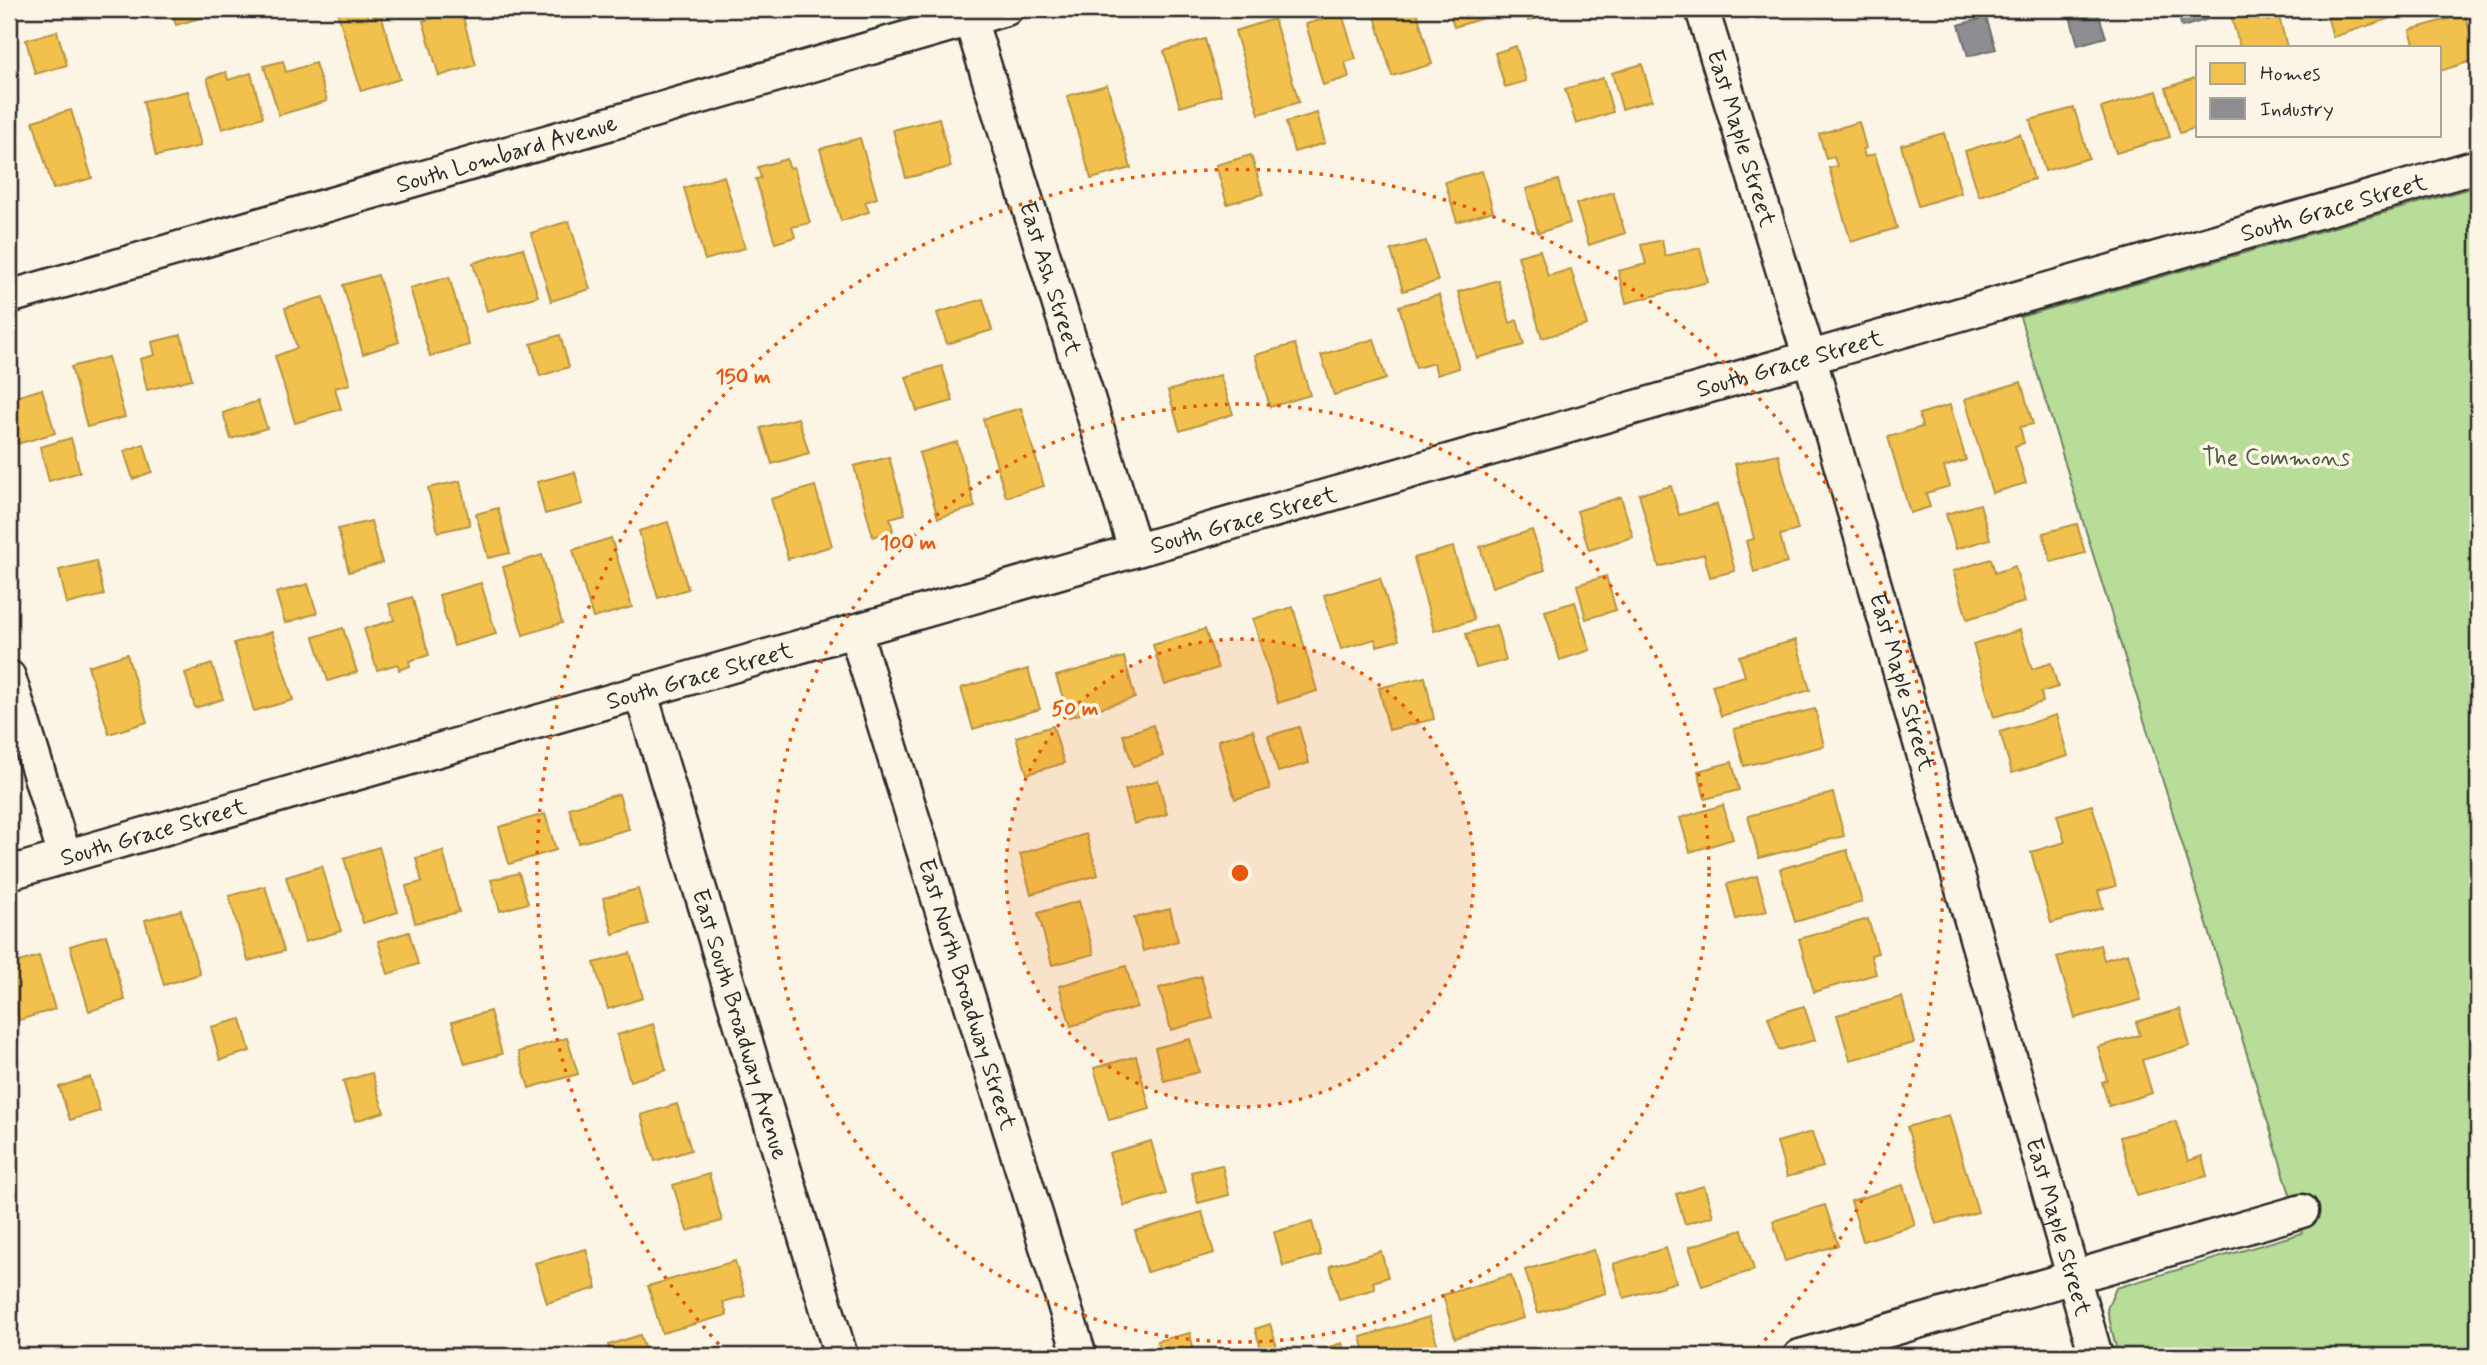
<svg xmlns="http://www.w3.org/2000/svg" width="2487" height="1365" font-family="Mynerve,sans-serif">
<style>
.green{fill:#b7dd99;stroke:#718462;stroke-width:2}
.homes{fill:#f2c14e;stroke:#b69444;stroke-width:2}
.industry{fill:#8d8d92;stroke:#707073;stroke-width:2}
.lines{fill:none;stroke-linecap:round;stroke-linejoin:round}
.street-casing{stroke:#2b2b2b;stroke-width:37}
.street{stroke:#fcf5e5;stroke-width:32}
.ring{fill:none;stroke:#e8590c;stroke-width:3.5;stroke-dasharray:3.5 7}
.labels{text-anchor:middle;stroke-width:7;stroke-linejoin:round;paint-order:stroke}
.street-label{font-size:24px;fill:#2b2b2b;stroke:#fcf5e5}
.park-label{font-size:24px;fill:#4e5846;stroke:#fcf5e5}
.centre{fill:#e8590c;stroke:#fcf5e5;stroke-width:3.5}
.ring-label{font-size:21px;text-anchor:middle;font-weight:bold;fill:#e8590c;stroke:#fcf5e5;stroke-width:7;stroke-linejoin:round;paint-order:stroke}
</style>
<rect width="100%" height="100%" fill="#fcf5e5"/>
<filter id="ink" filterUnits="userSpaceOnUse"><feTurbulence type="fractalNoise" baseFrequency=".0143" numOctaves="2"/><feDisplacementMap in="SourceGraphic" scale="14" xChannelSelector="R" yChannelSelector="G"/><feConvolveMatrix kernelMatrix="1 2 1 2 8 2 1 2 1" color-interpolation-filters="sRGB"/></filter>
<g filter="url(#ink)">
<polygon class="green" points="2478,186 2478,1356 2118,1356 2107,1309 2116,1288 2302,1233 2020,317"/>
<g class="homes">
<polygon points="171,9 201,9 203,17 176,25"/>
<polygon points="366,9 368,18 381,14 400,79 361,91 337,10"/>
<polygon points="1373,9 1416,9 1432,64 1392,76"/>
<polygon points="1449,9 1499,9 1500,13 1454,27"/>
<polygon points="1525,9 1568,9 1528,21"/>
<polygon points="2256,9 2264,9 2267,21 2279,17 2287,47 2240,47 2231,16"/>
<polygon points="2325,9 2385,9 2389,19 2333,37"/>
<polygon points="461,10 476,65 439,76 423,21"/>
<polygon points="1342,14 1356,59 1345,62 1349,77 1323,85 1306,24"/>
<polygon points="2465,14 2478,59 2440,71 2440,47 2415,47 2410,30"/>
<polygon points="1274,19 1299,102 1259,114 1235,31"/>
<polygon points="57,31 67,65 35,74 26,40"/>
<polygon points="1205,39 1221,95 1180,107 1164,51"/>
<polygon points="1516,46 1526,81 1505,87 1495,53"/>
<polygon points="283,61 286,72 315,63 327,101 279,115 264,66"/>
<polygon points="1642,64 1652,100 1622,109 1612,73"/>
<polygon points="226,72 228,80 251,73 263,117 222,129 207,78"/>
<polygon points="2198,77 2198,127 2180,133 2166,88"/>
<polygon points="1603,78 1613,112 1576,124 1565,89"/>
<polygon points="1107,85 1131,168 1091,179 1067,96"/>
<polygon points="188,91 201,146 156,156 143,101"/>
<polygon points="2157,91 2170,137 2116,153 2101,108"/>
<polygon points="2074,108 2089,158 2045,171 2030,120"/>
<polygon points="71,110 92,178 53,189 33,121"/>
<polygon points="1317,113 1325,143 1294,152 1286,122"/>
<polygon points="939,118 951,167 906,178 893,130"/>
<polygon points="1859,122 1866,148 1863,149 1865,157 1875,154 1897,228 1851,242 1829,168 1837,166 1834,157 1826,159 1819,134"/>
<polygon points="1944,133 1961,193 1918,206 1901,145"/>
<polygon points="2020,134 2034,179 1979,196 1965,151"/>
<polygon points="860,138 877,198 865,202 869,212 841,221 820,149"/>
<polygon points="1251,155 1263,194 1227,204 1216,165"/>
<polygon points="787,159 789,168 794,167 810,223 792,227 795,237 775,243 756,179 761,178 758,167"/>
<polygon points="1482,171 1493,211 1457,222 1445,182"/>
<polygon points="724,176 745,248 705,260 684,188"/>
<polygon points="1558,180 1570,223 1538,233 1526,189"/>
<polygon points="1613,192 1625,233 1589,245 1576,204"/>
<polygon points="569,221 590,289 551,301 531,233"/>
<polygon points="1662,240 1665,256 1700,248 1708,282 1626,303 1618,271 1646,264 1641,245"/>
<polygon points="1426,241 1438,281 1403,291 1391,250"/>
<polygon points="523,248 538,296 487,311 473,263"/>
<polygon points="1540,250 1548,276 1571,269 1587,325 1542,338 1518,256"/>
<polygon points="378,275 399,342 363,354 343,285"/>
<polygon points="449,277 469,345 430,356 410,288"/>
<polygon points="1498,280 1510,323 1517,320 1524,345 1477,358 1458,292"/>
<polygon points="1439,295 1459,368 1437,375 1434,363 1416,368 1399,306"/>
<polygon points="323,297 350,384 335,388 341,409 295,423 275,356 297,348 285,308"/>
<polygon points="983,299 992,330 947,344 937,313"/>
<polygon points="181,335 192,379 147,390 140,359 155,355 152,342"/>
<polygon points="560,335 569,367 540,376 531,344"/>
<polygon points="1374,339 1386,379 1334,395 1321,355"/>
<polygon points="1295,344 1310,395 1270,407 1255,355"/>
<polygon points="108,357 125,417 87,427 71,367"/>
<polygon points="942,366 953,401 917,411 906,377"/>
<polygon points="1220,375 1233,414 1180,431 1168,391"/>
<polygon points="2021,382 2033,424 2020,427 2024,443 2015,446 2026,483 1992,493 1965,399"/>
<polygon points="42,389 55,433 17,444 9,417 9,399"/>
<polygon points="258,401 267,428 231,439 223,413"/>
<polygon points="1950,405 1966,460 1944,467 1950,486 1926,493 1930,507 1910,513 1888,437 1922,427 1919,414"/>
<polygon points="1021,408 1044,486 1006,497 983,419"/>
<polygon points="798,418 809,453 772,464 761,428"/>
<polygon points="71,438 80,472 49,481 40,447"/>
<polygon points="957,442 975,507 938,518 919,453"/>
<polygon points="144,444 152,472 133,479 124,451"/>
<polygon points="1778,454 1798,530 1780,535 1787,563 1754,572 1746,541 1754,539 1735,464"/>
<polygon points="889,457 905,514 890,518 893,531 873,537 854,466"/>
<polygon points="575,472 583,504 545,514 537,482"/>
<polygon points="460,481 470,525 438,532 428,488"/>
<polygon points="815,486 832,546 788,559 771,499"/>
<polygon points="1671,486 1679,515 1717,504 1735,571 1710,577 1704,554 1659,567 1639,494"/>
<polygon points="1621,497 1633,537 1589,550 1577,511"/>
<polygon points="1980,504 1990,539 1956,549 1946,514"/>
<polygon points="498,508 510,553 488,558 476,514"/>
<polygon points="371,521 382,563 349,572 338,529"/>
<polygon points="668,522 688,589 658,598 639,531"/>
<polygon points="2077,524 2085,553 2051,562 2043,533"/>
<polygon points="1532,530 1545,570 1492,587 1480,547"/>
<polygon points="611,538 632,607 593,618 573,550"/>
<polygon points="1453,547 1474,620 1434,631 1414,558"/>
<polygon points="542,555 562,623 523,635 503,567"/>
<polygon points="1991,559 1995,573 2015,566 2025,602 1967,619 1953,571"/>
<polygon points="96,561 104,595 67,604 59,570"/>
<polygon points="1606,576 1616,610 1586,619 1577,585"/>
<polygon points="1380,578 1399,640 1377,646 1375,639 1341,649 1324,595"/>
<polygon points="481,583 496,634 454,646 439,595"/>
<polygon points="308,584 317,613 285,623 276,593"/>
<polygon points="412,597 429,655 409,661 410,666 399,670 398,664 377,670 364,629 394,620 389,604"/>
<polygon points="1575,602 1590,650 1560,660 1545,611"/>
<polygon points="1293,607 1317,691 1278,703 1253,619"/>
<polygon points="1496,625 1506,660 1476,668 1466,634"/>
<polygon points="343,628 357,672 328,681 314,637"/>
<polygon points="1205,629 1218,668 1165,685 1153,645"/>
<polygon points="2020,630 2032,669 2051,663 2058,687 2041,692 2043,702 1994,717 1973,644"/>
<polygon points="272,632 293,700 254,711 234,643"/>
<polygon points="1796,640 1810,690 1721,716 1712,685 1745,676 1739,656"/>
<polygon points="127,654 147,722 109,734 88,666"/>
<polygon points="1124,657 1135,698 1069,717 1056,676"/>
<polygon points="212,664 223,699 195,708 185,673"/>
<polygon points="1028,669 1040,709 973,729 961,688"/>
<polygon points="1425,677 1434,719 1389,730 1379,688"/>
<polygon points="1815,709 1824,746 1744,766 1734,729"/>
<polygon points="2056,715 2068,756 2012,773 2000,732"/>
<polygon points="1153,725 1163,756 1133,766 1123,735"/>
<polygon points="1053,726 1064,763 1027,774 1016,737"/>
<polygon points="1299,727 1309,763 1278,772 1268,736"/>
<polygon points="1253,730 1270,789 1235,799 1218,740"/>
<polygon points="1732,762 1739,790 1705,799 1698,771"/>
<polygon points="1158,780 1167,814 1134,824 1125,790"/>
<polygon points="1833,793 1844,836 1759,858 1748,816"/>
<polygon points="619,794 629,829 579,843 569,808"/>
<polygon points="1723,805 1733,839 1690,852 1680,818"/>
<polygon points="2092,805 2116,886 2098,891 2103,908 2051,923 2031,852 2065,842 2057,815"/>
<polygon points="545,814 556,850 509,864 499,827"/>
<polygon points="1086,834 1098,875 1031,894 1020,854"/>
<polygon points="379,847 398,912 363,923 344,858"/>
<polygon points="1847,850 1862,902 1795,922 1780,869"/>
<polygon points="443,851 459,912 415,923 406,886 422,882 416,858"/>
<polygon points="322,866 341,931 305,942 286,877"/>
<polygon points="519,873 528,903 500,911 491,880"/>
<polygon points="1757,876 1767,911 1736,919 1727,884"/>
<polygon points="265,886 284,951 248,961 229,896"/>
<polygon points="638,889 648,924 613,934 603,898"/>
<polygon points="1079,901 1094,954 1052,965 1038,913"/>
<polygon points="1170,909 1178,941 1143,951 1134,918"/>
<polygon points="181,910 200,974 164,985 145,920"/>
<polygon points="1868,919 1878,953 1871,955 1876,974 1814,992 1799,939"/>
<polygon points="409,932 418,964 388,974 378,941"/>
<polygon points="106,935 125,1000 89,1011 70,946"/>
<polygon points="2100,945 2104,960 2128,953 2141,1000 2075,1018 2057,957"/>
<polygon points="630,953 643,998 608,1009 594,963"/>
<polygon points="39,956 55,1009 19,1020 9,986 9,965"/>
<polygon points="1126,966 1137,1007 1071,1026 1059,986"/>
<polygon points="1201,976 1213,1018 1171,1030 1159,988"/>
<polygon points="1902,997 1914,1043 1850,1060 1837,1015"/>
<polygon points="1804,1006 1815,1040 1779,1050 1768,1017"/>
<polygon points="2180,1009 2190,1046 2142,1060 2152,1093 2109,1106 2102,1082 2107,1080 2098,1047 2140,1035 2136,1022"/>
<polygon points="490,1011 502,1054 465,1064 452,1022"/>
<polygon points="241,1019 250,1051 220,1060 211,1027"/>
<polygon points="653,1024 666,1070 630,1081 617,1035"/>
<polygon points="567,1038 578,1074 529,1088 518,1052"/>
<polygon points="1190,1039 1199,1072 1164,1081 1155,1048"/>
<polygon points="1136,1056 1150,1109 1109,1120 1094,1068"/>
<polygon points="372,1073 384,1112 355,1121 343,1081"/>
<polygon points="90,1077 100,1111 70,1120 59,1087"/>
<polygon points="677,1104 691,1150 655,1161 641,1115"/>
<polygon points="1949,1115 1978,1212 1936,1224 1907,1127"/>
<polygon points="2176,1121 2188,1161 2202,1156 2207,1176 2137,1196 2120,1137"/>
<polygon points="1812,1132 1823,1167 1787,1177 1777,1142"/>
<polygon points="1151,1141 1166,1194 1124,1206 1109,1153"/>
<polygon points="1222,1165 1229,1195 1198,1203 1191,1172"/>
<polygon points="709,1174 722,1221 687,1231 673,1185"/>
<polygon points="1903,1185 1915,1225 1863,1241 1851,1201"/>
<polygon points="1704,1186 1713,1216 1685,1224 1676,1194"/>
<polygon points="1825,1205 1838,1245 1785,1261 1773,1221"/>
<polygon points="1202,1212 1214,1253 1147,1272 1135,1231"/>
<polygon points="1312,1222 1321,1255 1283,1266 1274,1232"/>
<polygon points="1742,1230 1754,1270 1702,1286 1689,1247"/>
<polygon points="1666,1248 1676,1282 1624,1298 1613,1264"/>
<polygon points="586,1249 597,1288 547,1303 535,1263"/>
<polygon points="1594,1250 1606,1293 1538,1313 1525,1270"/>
<polygon points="1381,1251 1388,1277 1373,1282 1375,1289 1339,1299 1330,1266"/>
<polygon points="735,1261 745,1296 723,1302 727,1315 662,1333 648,1286"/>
<polygon points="1511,1275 1524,1318 1455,1338 1443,1295"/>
<polygon points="1429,1317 1441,1356 1366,1356 1361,1337"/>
<polygon points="1270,1324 1277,1347 1262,1352 1255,1329"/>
<polygon points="1190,1333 1195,1356 1161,1356 1157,1341"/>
<polygon points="640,1335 647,1356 611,1356 608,1345"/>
<polygon points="1342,1343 1345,1356 1300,1356"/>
</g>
<g class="industry">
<polygon points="2085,9 2097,9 2106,37 2078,45 2069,13"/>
<polygon points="2176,9 2206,9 2209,19 2182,27"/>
<polygon points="1986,17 1996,49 1968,56 1959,25"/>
</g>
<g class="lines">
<defs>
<g id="street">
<path id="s1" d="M967 9 1135 549"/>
<path id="s2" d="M1702 9 1810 359 2096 1356"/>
<path id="s3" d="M9 297 1006 9"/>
<path id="s4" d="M855 631 1080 1356"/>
<polyline points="9,677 65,857"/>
<path id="s5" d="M640 691 841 1356"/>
<path id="s6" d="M9 873 2478 166"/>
<polyline points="1800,1356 2302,1211"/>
</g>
</defs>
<use href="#street" class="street-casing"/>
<use href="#street" class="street"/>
</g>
</g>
<circle cx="1240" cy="873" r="234" fill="#e8590c" fill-opacity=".12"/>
<g class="ring">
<circle cx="1240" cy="873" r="234"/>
<circle cx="1240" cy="873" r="469"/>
<path d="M726 1352A703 703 0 1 1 1754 1352"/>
</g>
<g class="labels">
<g class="street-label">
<text dy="8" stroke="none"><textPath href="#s2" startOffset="135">East Maple Street</textPath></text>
<text dy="8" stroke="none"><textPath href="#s3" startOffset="518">South Lombard Avenue</textPath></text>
<text dy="8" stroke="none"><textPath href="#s6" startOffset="2418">South Grace Street</textPath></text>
<text dy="8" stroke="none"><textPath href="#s1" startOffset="282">East Ash Street</textPath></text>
<text dy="8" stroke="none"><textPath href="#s6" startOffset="1852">South Grace Street</textPath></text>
<text dy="8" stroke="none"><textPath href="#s6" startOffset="1284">South Grace Street</textPath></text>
<text dy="8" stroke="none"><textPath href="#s6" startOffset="718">South Grace Street</textPath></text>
<text dy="8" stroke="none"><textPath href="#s2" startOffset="702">East Maple Street</textPath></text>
<text dy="8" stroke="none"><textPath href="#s6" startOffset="150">South Grace Street</textPath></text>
<text dy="8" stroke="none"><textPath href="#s4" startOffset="380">East North Broadway Street</textPath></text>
<text dy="8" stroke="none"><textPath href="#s5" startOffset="348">East South Broadway Avenue</textPath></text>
<text dy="8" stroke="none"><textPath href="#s2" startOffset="1269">East Maple Street</textPath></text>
</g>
<g class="park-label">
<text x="2276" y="465">The Commons</text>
</g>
</g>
<circle cx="1240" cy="873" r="10" class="centre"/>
<g class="ring-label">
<text x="743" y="383">150 m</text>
<text x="908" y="549">100 m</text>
<text x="1075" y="715">50 m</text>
</g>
<rect width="2487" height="1365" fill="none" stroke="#fcf5e5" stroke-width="35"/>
<rect x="18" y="18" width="2452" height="1330" fill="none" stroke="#2b2b2b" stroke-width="2.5" filter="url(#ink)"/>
<rect x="2196" y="46" width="245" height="91" fill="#fcf5e5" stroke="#a8a49b" stroke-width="2"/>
<rect x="2210" y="63" width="35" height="21" fill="#f2c14e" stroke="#a8a49b" stroke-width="2"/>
<text x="2260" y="80" font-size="21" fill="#2b2b2b">Homes</text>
<rect x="2210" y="98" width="35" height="21" fill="#8d8d92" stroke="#a8a49b" stroke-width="2"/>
<text x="2260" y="116" font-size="21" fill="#2b2b2b">Industry</text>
</svg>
